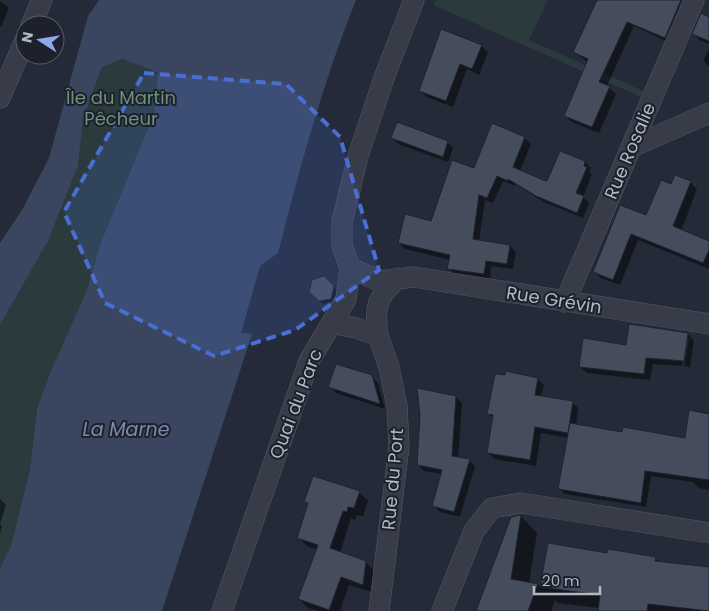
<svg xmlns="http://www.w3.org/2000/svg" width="709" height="611" font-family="Poppins,sans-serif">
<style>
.green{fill:#2a3a3d}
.water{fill:#3a465f}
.shadow{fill:#0007}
.building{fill:#454d5c;stroke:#1e232f}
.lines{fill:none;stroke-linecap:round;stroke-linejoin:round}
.street-casing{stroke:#555a66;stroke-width:21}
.street{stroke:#373c48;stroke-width:20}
.marked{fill:#4a6ed2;fill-opacity:0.2;stroke:#4a6ed2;stroke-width:4;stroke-dasharray:10 6;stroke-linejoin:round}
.labels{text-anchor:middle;stroke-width:4;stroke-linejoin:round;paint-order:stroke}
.park-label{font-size:18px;fill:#6c9379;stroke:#1c212d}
.street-label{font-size:18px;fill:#b2b7c4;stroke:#1c212d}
.water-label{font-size:19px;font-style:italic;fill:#7c8baa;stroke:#1c212d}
</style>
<rect width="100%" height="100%" fill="#242a37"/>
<g class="green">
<polygon points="436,0 548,0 529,40 643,91 641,97 433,5"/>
<polygon points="123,59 158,73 154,114 101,242 87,290 50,373 37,409 30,469 11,547 0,568 0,325 48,241 78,166 83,119 102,67"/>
</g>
<path class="water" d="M99 0H356C323 82 300 167 278 253L260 266 241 333 252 334 162 611H0V568L11 546 30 469 37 409 50 373 87 290 101 242 154 114 158 73 123 59 102 67 83 119 78 166 48 241 0 325V243L22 210 49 158 88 16Z"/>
<g class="shadow">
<polygon points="639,0 690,0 672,44 634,26 607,86 616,94 599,133 572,122 565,116 588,62 574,52"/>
<polygon points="0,1 9,7 1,27 0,27"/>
<polygon points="709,18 709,44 699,40 694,34"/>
<polygon points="450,32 482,46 488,52 479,75 467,69 453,107 427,97 420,91"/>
<polygon points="709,50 709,67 703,60"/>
<polygon points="493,124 525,138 531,144 520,171 548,183 585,162 591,168 589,172 592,174 583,197 589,203 583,218 544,202 515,184 514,186 503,181 493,203 485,200 479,241 510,246 516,252 513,269 491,266 490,280 455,274 449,268 450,260 405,249 399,243 431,223 475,170"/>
<polygon points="392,138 447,142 453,148 448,162 398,144"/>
<polygon points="690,182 697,189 681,231 709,242 709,269 638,240 620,285 601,278 594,271 647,217 672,186"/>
<polygon points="333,286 337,290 334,301 323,304 310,292"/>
<polygon points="630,325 688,334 694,341 690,367 684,366 689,338 686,338 682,366 653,364 650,380 587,373 580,367 627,346"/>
<polygon points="372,377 378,383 385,409 336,393 330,386"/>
<polygon points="537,379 544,385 541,397 572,402 578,408 576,425 623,434 686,439 690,410 709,413 709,490 699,488 693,482 651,476 646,507 565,494 559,488 569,438 541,433 536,466 494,459 488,452 493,418 488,413"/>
<polygon points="456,397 462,403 458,458 469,460 475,466 460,517 440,512 433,505 442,474 424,471 418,465"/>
<polygon points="359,492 368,501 363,516 357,515 355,520 351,518 340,553 365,562 374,570 372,592 349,585 340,611 318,611 308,608 299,599 318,550 307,546 298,537 309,505 306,501"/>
<polygon points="0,499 6,505 0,524 2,526 0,534"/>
<polygon points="521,516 537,533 529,583 538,585 541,588 549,544 608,554 655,558 660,563 709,569 709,611 599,611 599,608 558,603 555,600 551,611 477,611"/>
</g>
<g class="building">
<polygon points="597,0 681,0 665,38 627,22 599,82 610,86 592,127 564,116 588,59 573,52"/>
<polygon points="701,13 709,17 709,41 692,34"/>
<polygon points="441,29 482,45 472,69 460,64 446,101 419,91"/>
<polygon points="397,122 448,141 443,157 391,138"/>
<polygon points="492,123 525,137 513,167 543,180 547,181 560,151 585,161 584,166 587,167 576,193 584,196 577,213 536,196 508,179 508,181 497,176 487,198 479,195 473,239 510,245 507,264 486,261 484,274 447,269 450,255 398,243 405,214 431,221 452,160 474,168"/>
<polygon points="675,175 691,181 673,226 709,241 709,250 703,263 631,234 613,280 593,272 620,205 646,215 661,180 671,184"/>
<polygon points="324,276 334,286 331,299 319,301 309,292 312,280"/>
<polygon points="629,324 688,333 684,361 646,358 644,374 579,367 583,338 626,345"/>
<polygon points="336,364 372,375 380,404 328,387"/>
<polygon points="506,371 538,378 535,395 573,401 568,433 535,427 530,460 487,453 493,415 487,414 495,374 505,375"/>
<polygon points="417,388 456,396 452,456 470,459 454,512 432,506 442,470 417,465 420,415"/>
<polygon points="689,410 709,414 709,480 645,471 641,503 558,489 570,423 622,432 623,427 685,438"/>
<polygon points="313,476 360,491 354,508 348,507 347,512 343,511 330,548 366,561 363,585 341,577 329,610 298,599 318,545 297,538 308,503 304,502"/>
<polygon points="521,515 511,579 538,584 528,611 476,611 511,517"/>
<polygon points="548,543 607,553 608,549 656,557 655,561 709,567 709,611 648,604 647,611 598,611 600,595 540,587"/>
</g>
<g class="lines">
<defs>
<g id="street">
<polyline points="31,25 42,0"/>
<polyline points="0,98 25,40"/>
<polyline points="632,147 709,113"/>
<polyline points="350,268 380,281 414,277 709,324"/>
<polyline points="565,302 694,0"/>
<polyline points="332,323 356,328 378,336 389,367 397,406 399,446 379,611"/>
<path d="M378 336C374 308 376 298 398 278"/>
<polyline points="222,611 309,361 346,299 350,268 342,245 342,222 358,156 384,78 414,0"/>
<polyline points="442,611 474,531 492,508 521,503 709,533"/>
</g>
</defs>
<use href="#street" class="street-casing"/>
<use href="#street" class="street"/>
</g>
<path class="marked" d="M144 73 286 84 340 137 379 270 295 330 214 356 105 303 64 212Z"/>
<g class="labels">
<g class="park-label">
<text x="121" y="104">Île du Martin<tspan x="121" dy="21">Pêcheur</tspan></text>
</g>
<g class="street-label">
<text transform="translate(630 151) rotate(-67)" y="6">Rue Rosalie</text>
<text transform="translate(554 300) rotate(9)" y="6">Rue Grévin</text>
<text transform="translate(296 404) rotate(-69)" y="6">Quai du Parc</text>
<text transform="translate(393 479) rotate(-85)" y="6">Rue du Port</text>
</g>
<g class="water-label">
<text x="126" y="436">La Marne</text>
</g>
</g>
<g transform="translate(40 40) rotate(282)"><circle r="24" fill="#1c212d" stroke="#585d69"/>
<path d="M0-4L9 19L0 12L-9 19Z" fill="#8fa8ed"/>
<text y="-8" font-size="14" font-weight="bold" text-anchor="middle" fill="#b2b7c4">N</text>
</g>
<path d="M534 586v8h66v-8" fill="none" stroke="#b2b7c4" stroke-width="2.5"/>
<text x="542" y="586" font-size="15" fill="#b2b7c4" stroke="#1c212d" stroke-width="4" paint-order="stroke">20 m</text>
</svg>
